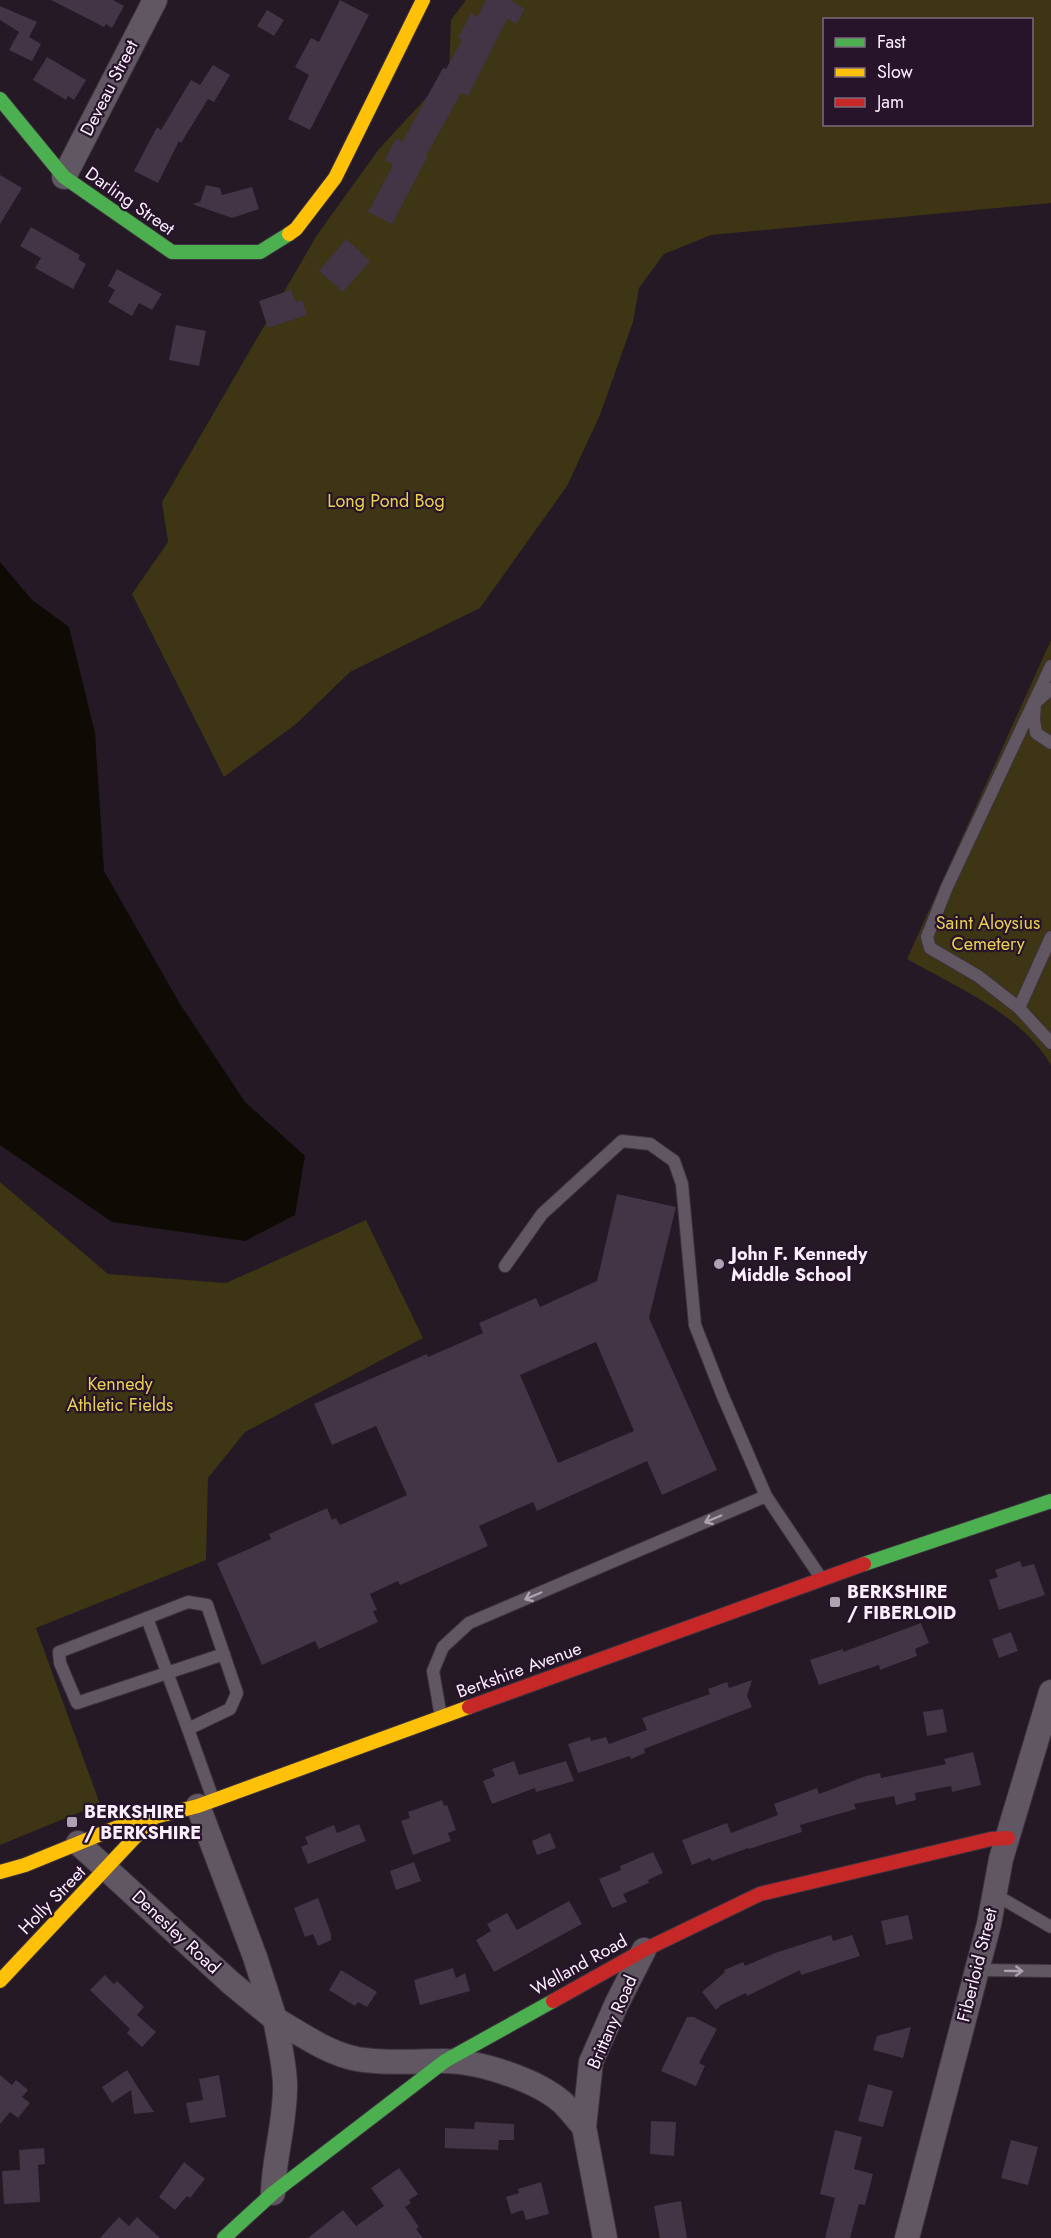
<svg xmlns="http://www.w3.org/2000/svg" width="1051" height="2238" font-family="Jost,sans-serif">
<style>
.green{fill:#3d3513;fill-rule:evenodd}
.water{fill:#0e0b04}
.building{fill:#433446;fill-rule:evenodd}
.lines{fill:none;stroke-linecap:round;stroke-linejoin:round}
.lane-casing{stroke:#3d333e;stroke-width:14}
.street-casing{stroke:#3d333e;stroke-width:26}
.fast-casing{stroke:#3d333e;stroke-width:16}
.slow-casing{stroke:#3d333e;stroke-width:16}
.jam-casing{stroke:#3d333e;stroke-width:16}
.lane{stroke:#605762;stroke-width:12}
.street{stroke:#605762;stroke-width:24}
.fast{stroke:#4caf50;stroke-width:14}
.slow{stroke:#ffc107;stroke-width:14}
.jam{stroke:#c62828;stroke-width:14}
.oneway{stroke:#aea2b0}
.poi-dot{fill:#b0a3b1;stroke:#27142a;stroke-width:2}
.labels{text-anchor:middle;stroke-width:4.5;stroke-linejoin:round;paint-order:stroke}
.street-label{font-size:18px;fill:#fbeefd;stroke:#27142a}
.park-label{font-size:18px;fill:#e9d14e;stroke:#27142a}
.poi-label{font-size:18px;font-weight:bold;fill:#fbeefd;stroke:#27142a;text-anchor:start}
</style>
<rect width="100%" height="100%" fill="#241925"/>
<g class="green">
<path d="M466 0H1051V203L711 235 664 254 639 288 633 322 600 415 567 486 480 608 350 672 296 724 224 777 132 594 168 542 162 502 317 235 379 149 449 73 451 20ZM824 20H1032V124H824Z"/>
<path d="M1051 640V1065C1020 1013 958 988 907 959Z"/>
<polygon points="0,1182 108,1274 226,1283 366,1220 423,1338 245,1432 208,1478 206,1560 36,1628 100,1804 0,1845"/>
</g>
<polygon class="water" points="0,562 32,600 69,627 95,733 104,871 180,1004 245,1102 305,1156 295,1215 245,1241 112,1222 0,1145"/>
<g class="building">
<polygon points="51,0 113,0 124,6 112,28 106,24 104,27"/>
<polygon points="340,0 369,15 310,130 288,119 309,75 295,67 311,38 319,42"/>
<polygon points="486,0 510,0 525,9 516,24 507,19 468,96 461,93 426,156 428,156 392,224 368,212 392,167 392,164 385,160 396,138 402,142 443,68 446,69 462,40 458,38 471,13 477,17"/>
<polygon points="0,6 37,22 29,37 41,44 32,61 9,50 19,32 0,20"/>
<polygon points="267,10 284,20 274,36 257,26"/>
<polygon points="47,57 86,80 74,100 68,96 66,100 33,80"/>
<polygon points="213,65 230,75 214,102 208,99 181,143 179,141 158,183 134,171 157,127 161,130 191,80 200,85"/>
<polygon points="0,175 22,188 0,224"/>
<polygon points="206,185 220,188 222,195 252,187 259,209 232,218 192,204 200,202"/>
<polygon points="31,227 80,255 78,259 86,264 73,289 35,268 41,258 20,246"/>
<polygon points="346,239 370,261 343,292 319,271"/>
<polygon points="117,269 162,294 152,310 139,303 132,316 108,302 115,290 108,286"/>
<polygon points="291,290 296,302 302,300 307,315 268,328 259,301"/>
<polygon points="176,325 206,331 199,366 169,360"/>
<path d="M617 1194 676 1207 649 1318 717 1470 662 1495 647 1461 537 1511 533 1502 479 1526 488 1546 400 1585 398 1581 370 1594 377 1610 373 1611 378 1622 319 1649 315 1641 262 1665 217 1563 271 1539 269 1534 327 1508 332 1520 336 1518 340 1525 407 1495 376 1426 332 1445 314 1404 427 1354 428 1357 483 1333 479 1323 536 1298 540 1307 597 1281ZM596 1342 634 1431 558 1463 520 1375Z"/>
<polygon points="1020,1561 1022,1567 1034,1564 1045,1595 999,1610 989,1580 998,1577 995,1570"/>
<polygon points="921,1623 929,1643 915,1649 917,1656 880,1670 879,1665 819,1685 810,1660 843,1649 843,1652"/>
<polygon points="1011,1632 1018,1651 999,1658 992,1639"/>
<polygon points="752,1680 747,1696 752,1707 644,1749 645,1753 631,1759 630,1756 578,1773 568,1744 590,1737 591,1741 606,1737 609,1744 647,1730 642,1718 710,1694 708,1689 727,1682 729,1688"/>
<polygon points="943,1709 947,1732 927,1736 923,1712"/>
<polygon points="973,1752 981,1785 952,1792 951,1786 915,1793 916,1800 896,1805 894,1796 854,1804 856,1809 800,1825 802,1832 749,1849 748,1848 712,1861 710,1858 692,1865 682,1840 727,1823 731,1833 778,1815 774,1804 817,1788 819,1794 866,1776 880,1773 881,1778 946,1764 944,1759"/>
<polygon points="514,1761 519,1775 566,1761 574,1781 536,1792 535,1788 492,1804 483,1781 495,1776 492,1769"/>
<polygon points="442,1800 444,1806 447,1805 456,1830 448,1833 451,1841 413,1855 401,1821 410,1818 408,1812"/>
<polygon points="359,1824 366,1841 308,1864 301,1847 308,1844 305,1837 334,1825 337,1833"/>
<polygon points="550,1833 556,1848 537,1855 532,1841"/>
<polygon points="653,1852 663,1873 648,1880 649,1883 623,1894 627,1902 612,1908 599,1879 621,1870 620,1866"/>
<polygon points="414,1862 421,1881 396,1890 390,1871"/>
<polygon points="318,1898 331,1934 331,1940 318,1946 313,1934 305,1937 294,1908"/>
<polygon points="569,1901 582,1924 494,1972 476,1940 491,1931 487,1924 507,1913 517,1930"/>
<polygon points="908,1915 913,1939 886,1945 881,1921"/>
<polygon points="831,1935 833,1941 852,1935 860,1956 801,1975 800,1970 747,1996 746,1993 721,2005 716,2010 702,1992 725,1972 724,1970 743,1962 745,1966 775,1953"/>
<polygon points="453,1968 456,1978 465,1973 470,1991 420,2005 414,1980"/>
<polygon points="341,1970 377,1992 367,2007 358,2002 355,2006 329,1990"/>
<polygon points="105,1975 114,1984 117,1981 144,2007 137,2015 156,2032 142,2047 127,2033 130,2029 90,1990"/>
<polygon points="687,2017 694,2017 717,2029 699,2063 705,2066 696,2086 661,2071"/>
<polygon points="911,2027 903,2058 873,2050 877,2036"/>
<polygon points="127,2070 137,2086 154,2112 134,2114 131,2090 112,2103 102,2087"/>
<polygon points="0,2075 12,2085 16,2080 28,2090 22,2097 30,2103 18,2118 10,2112 0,2124"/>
<polygon points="219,2075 226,2117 190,2123 186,2103 203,2100 199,2079"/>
<polygon points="868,2084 893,2091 883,2127 858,2121"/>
<polygon points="651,2121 676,2122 674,2156 650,2154"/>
<polygon points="475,2122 514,2124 514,2140 499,2140 498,2150 445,2148 445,2128 474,2129"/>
<polygon points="835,2130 862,2137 854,2169 873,2174 865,2205 859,2204 850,2238 825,2238 835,2198 820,2194"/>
<polygon points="1011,2140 1038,2147 1028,2185 1001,2178"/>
<polygon points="44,2148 45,2164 38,2165 40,2202 4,2204 2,2171 20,2170 19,2150"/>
<polygon points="184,2162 205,2179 190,2198 187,2196 175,2210 159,2197"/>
<polygon points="399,2168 418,2194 409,2200 411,2203 405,2207 419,2227 416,2229 423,2238 308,2238 343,2210 356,2226 384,2206 371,2188"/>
<polygon points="541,2182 549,2214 526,2220 523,2210 511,2214 506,2197 519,2193 518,2189"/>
<polygon points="681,2201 687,2238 660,2238 654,2206"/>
<polygon points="119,2217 129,2226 137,2217 160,2238 100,2238"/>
</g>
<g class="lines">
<defs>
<g id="lane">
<polyline points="1051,666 947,887 927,937 930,948 978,976 1019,1008 1051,937"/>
<polyline points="1051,689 1035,703 1034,720 1036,733 1051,743"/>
<polyline points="1019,1008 1051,1043"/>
<polyline points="505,1266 542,1214 622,1141 650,1144 674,1161 682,1184 695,1325 722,1394 766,1496 821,1578"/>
<polyline points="147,1618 188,1729"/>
<polyline points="441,1717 433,1671 443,1647 469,1623 766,1496"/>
<polyline points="213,1799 188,1729 230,1709 237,1693 207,1605 188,1602 59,1652 60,1663 77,1703 224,1654"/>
<polyline points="994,1894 1051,1927"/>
<polyline points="977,1970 1051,1971"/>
</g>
<g id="street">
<polyline points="64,177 155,0"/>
<path d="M198 1806 255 1957 275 2019C301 2034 327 2053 357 2059 387 2064 414 2061 444 2061 479 2061 537 2080 563 2103 570 2110 577 2119 584 2127"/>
<path d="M78 1843 231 1983 275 2019C279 2040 284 2062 285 2083 286 2120 274 2156 273 2193"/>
<polyline points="605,2238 584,2127 591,2062 617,2003 644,1950"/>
<polyline points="907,2238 989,1924 1001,1859 1051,1692"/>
</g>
<g id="fast">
<polyline points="0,99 64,177 172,252 260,252 289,234"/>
<polyline points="864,1564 1051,1501"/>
<polyline points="224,2238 273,2193 445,2061 553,2001"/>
</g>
<g id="slow">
<polyline points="289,234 296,229 335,178 423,0"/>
<polyline points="0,1872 25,1865 123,1825 198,1806 469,1707"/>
<polyline points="0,1981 154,1817"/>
</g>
<g id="jam">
<polyline points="469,1707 864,1564"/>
<polyline points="553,2001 644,1950 760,1894 991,1839 1008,1838"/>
</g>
</defs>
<use href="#lane" class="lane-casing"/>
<use href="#street" class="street-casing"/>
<use href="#fast" class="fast-casing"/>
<use href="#slow" class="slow-casing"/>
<use href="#jam" class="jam-casing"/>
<use href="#lane" class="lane"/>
<use href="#street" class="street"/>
<use href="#fast" class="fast"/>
<use href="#slow" class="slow"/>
<use href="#jam" class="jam"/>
</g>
<defs><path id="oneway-shaft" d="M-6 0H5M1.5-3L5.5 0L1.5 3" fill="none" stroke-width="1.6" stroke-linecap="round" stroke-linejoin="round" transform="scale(1.5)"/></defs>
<g class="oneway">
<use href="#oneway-shaft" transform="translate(713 1519) rotate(157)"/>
<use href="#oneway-shaft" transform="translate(533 1596) rotate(157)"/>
<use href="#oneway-shaft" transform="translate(1014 1971) rotate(1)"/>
</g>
<g class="poi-dot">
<circle cx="719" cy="1264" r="6"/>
<rect x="829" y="1596" width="12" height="12" rx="3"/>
<rect x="66" y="1816" width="12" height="12" rx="3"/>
</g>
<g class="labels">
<g class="street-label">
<text transform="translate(109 88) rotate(-63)" y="6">Deveau Street</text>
<text transform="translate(130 201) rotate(35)" y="6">Darling Street</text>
<text transform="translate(519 1670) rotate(-20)" y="6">Berkshire Avenue</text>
<text transform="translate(52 1900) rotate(-46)" y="6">Holly Street</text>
<text transform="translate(176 1932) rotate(43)" y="6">Denesley Road</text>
<text transform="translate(579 1965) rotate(-29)" y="6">Welland Road</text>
<text transform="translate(977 1965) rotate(-76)" y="6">Fiberloid Street</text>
<text transform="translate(612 2022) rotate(-67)" y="6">Brittany Road</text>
</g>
<g class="park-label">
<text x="386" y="507">Long Pond Bog</text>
<text x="988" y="929">Saint Aloysius<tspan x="988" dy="21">Cemetery</tspan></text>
<text x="120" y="1390">Kennedy<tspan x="120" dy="21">Athletic Fields</tspan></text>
</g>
<g class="poi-label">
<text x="731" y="1260">John F. Kennedy<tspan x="731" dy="21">Middle School</tspan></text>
<text x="847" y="1598">BERKSHIRE<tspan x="847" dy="21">/ FIBERLOID</tspan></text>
<text x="84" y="1818">BERKSHIRE<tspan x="84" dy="21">/ BERKSHIRE</tspan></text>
</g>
</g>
<rect x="823" y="18" width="210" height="108" fill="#27142a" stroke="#7c6b7e" stroke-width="1.5"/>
<rect x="835" y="38" width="30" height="9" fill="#4caf50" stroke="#7c6b7e" stroke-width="1.5"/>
<text x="877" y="48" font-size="18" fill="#fbeefd">Fast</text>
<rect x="835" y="68" width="30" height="9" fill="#ffc107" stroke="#7c6b7e" stroke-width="1.5"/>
<text x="877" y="78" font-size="18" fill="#fbeefd">Slow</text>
<rect x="835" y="98" width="30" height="9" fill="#c62828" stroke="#7c6b7e" stroke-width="1.5"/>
<text x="877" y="108" font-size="18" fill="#fbeefd">Jam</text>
</svg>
